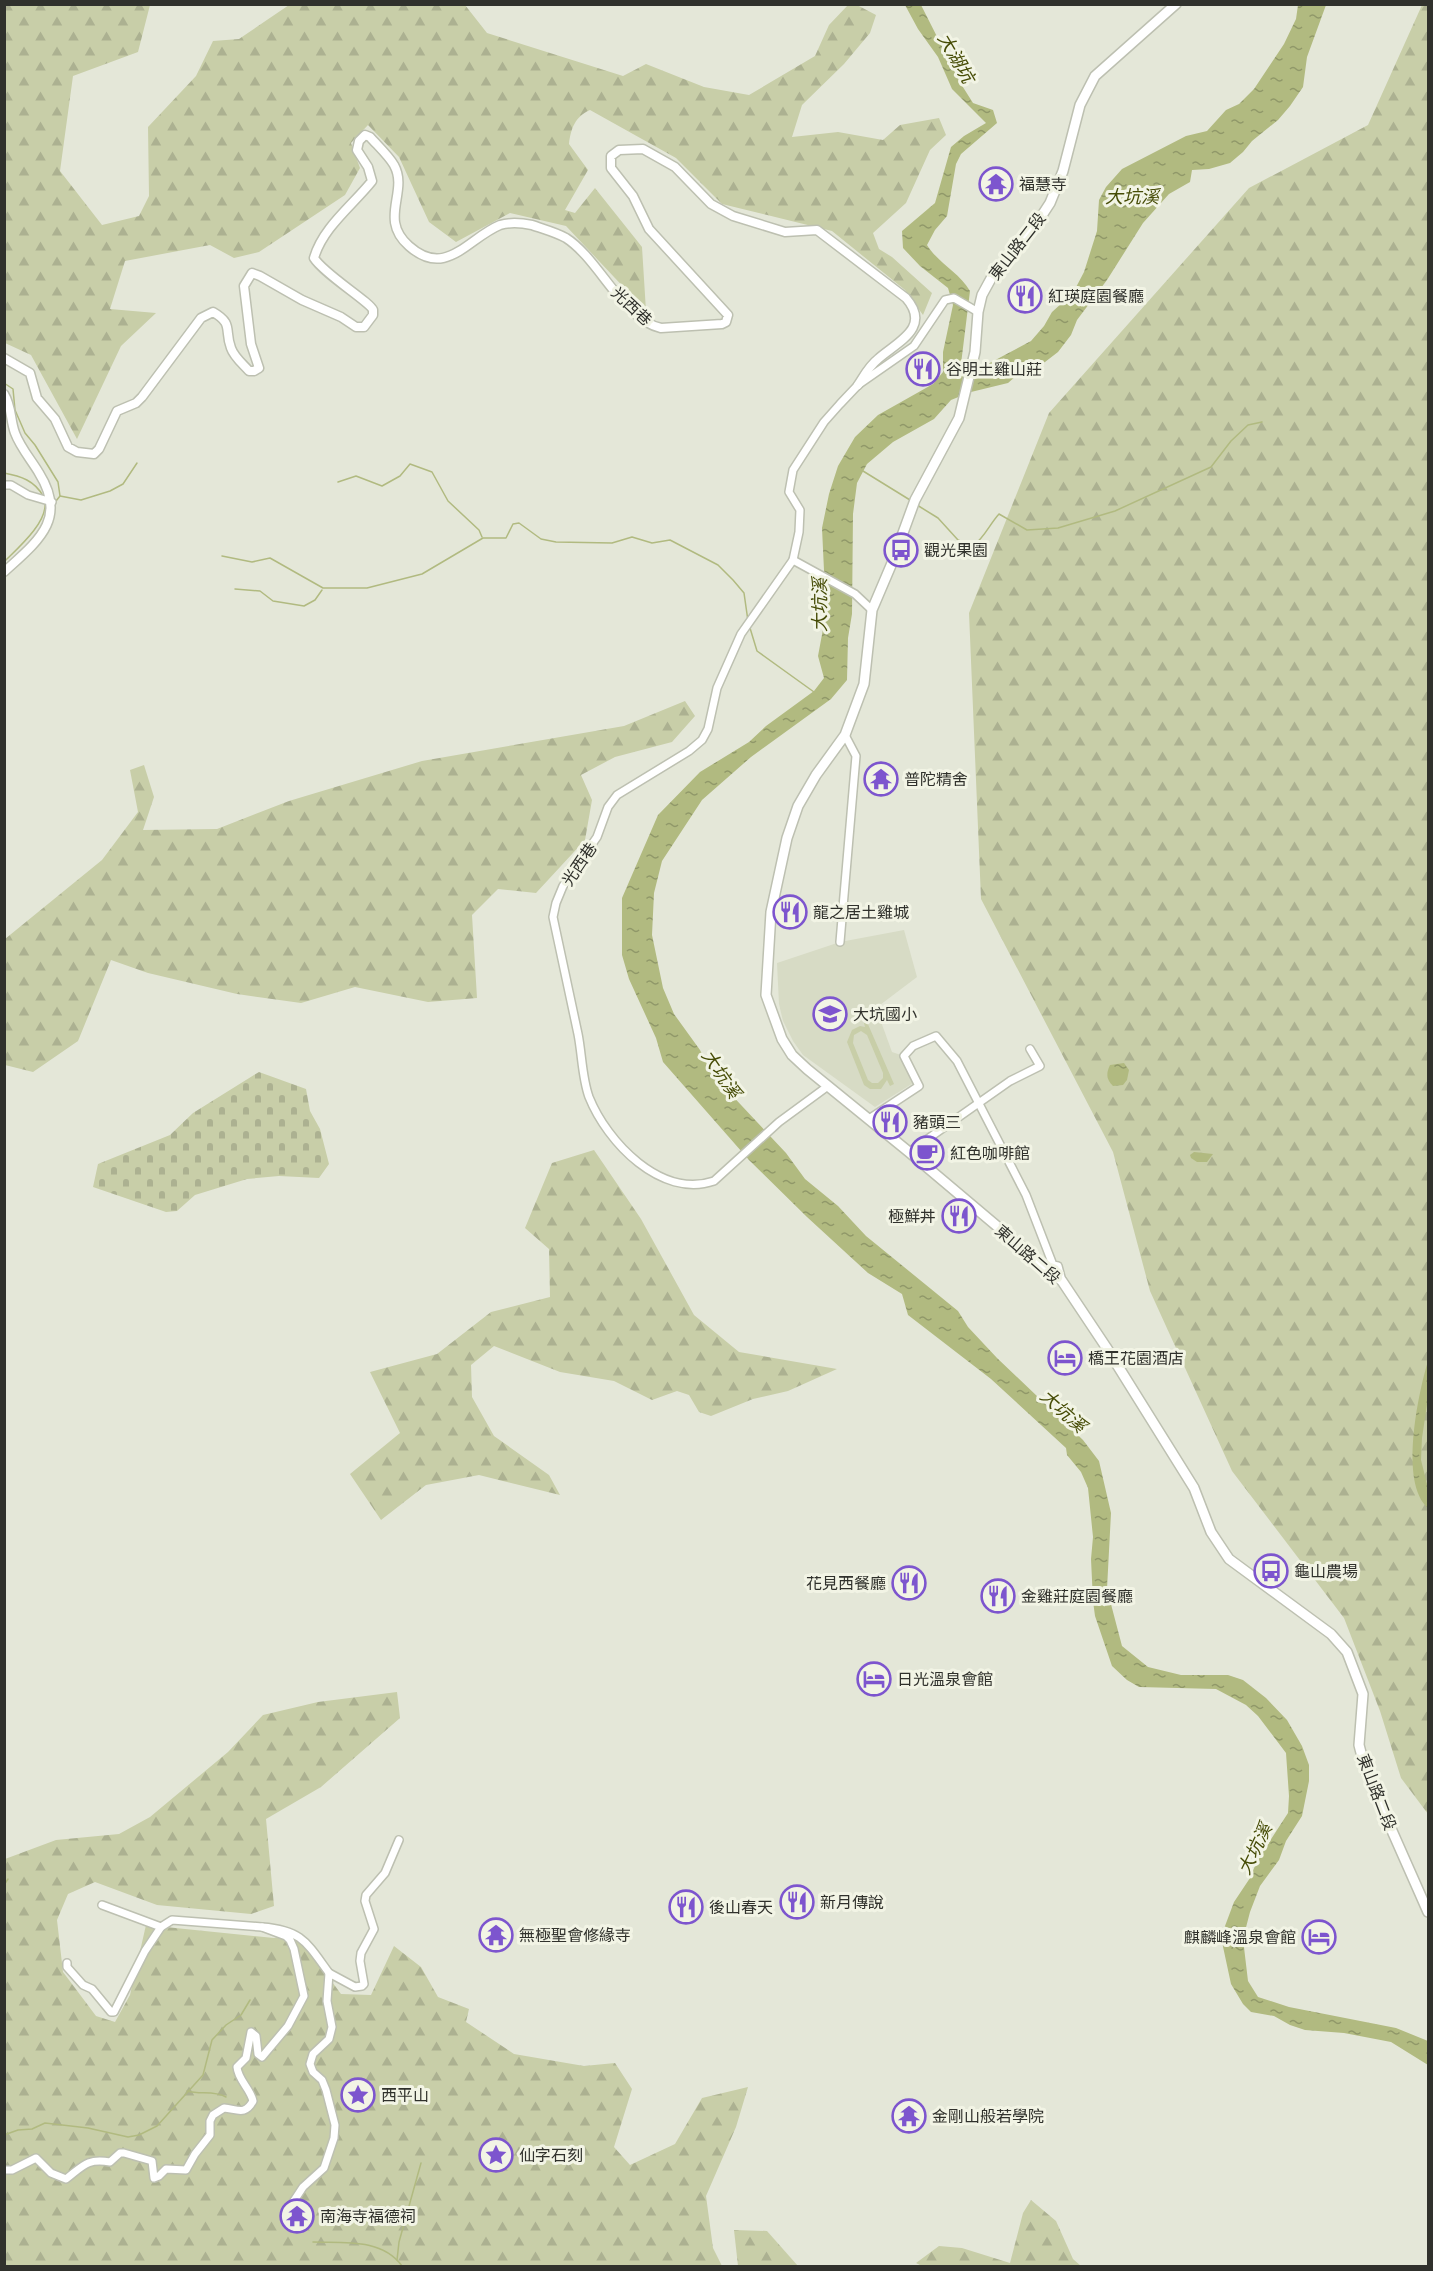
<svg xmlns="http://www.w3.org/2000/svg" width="1433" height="2271" font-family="'Roboto Condensed','Noto Sans TC',sans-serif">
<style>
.built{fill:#d7dbc5}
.grass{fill:#c8cea8;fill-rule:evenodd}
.forest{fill:url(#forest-firs)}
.cemetery{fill:url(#cemetery-stones)}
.water{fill:url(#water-ripples)}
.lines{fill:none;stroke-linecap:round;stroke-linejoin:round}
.stream{stroke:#b1ba80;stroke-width:1.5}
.minor-casing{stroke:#bdc0b1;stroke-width:10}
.tertiary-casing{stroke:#bdc0b1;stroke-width:11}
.secondary-casing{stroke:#bdc0b1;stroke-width:12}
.minor{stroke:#fff;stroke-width:7}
.tertiary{stroke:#fff;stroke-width:8}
.secondary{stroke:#fff;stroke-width:9}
.labels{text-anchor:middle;stroke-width:6;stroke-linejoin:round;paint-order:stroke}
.poi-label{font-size:16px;fill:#30312c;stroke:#f2f4e5;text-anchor:start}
.street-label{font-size:16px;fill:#30312c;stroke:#f2f4e5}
.water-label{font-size:18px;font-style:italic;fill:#464c06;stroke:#f2f4e5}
</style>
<defs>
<pattern id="forest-firs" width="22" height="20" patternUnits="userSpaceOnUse" patternTransform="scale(1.5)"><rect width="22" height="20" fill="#c8cea8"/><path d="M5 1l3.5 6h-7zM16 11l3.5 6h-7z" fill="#acb191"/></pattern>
<pattern id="cemetery-stones" width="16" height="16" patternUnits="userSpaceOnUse" patternTransform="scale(1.5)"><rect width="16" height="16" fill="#c8cea8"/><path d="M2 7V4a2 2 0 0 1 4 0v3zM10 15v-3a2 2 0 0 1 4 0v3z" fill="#acb191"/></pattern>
<pattern id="water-ripples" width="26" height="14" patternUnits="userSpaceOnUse" patternTransform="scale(1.5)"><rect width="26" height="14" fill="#b1ba80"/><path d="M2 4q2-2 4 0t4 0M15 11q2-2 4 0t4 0" fill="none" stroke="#909869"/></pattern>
</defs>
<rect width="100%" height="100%" fill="#e4e7d8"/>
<polygon class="built" points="904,930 917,977 876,1008 892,1052 904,1056 918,1080 875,1107 803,1055 793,1041 783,1021 779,1004 777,963 840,942"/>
<path class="grass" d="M867 1022 894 1084 890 1086 887 1080 881 1089H870L864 1085 847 1042 852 1030 860 1026 865 1027 864 1023ZM861 1031 867 1035 883 1073V1078L878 1083H872L868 1080 853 1043 854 1035Z"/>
<g class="forest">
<path d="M4 5H150L138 52 73 76 60 171 102 225 139 216 149 196 148 127 196 76 213 41 239 39 289 5H465L487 33 623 76 646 64 704 87 749 95 815 56 829 25 848 5H857L876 15 870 33 844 64 802 105 792 137 838 132 883 140 900 125 939 118 946 135 930 150 906 203 873 233 879 249 892 257 932 293 923 315 905 290 832 231 722 204 676 158 590 110C575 117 571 128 569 144L588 170 565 210 575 213 595 188 642 247 646 311 566 226 510 213 456 242 429 222 399 157 368 125 351 143 360 168 345 195 259 252 234 258 210 245 125 261 110 309 156 313 121 346 77 439 31 355 5 343Z"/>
<polygon points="1422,5 1428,5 1428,1814 1401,1778 1380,1711 1344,1618 1232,1471 1150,1291 1113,1152 981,899 969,613 1049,413 1249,188 1368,125"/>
<polygon points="685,701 695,716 672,742 615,757 581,775 592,800 585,840 536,893 498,889 472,915 477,998 428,1002 355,987 301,1003 237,994 148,973 111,960 78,1041 33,1072 5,1065 5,939 102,860 138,812 130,770 144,765 154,797 143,830 217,829 289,801 422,761 624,726"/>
<polygon points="594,1150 641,1219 694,1315 739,1352 837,1369 788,1391 753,1399 711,1416 699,1412 689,1395 677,1391 652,1400 614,1381 560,1372 494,1346 471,1365 472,1397 494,1436 549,1475 560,1495 479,1475 426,1485 381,1520 350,1474 400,1433 370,1372 437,1354 491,1312 550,1297 549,1249 525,1228 552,1163"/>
<polygon points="397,1692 400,1718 321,1787 266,1819 274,1906 251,1914 157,1905 95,1882 68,1894 57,1920 63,1972 96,2016 115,2022 130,1995 146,1925 274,1938 296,1933 341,1994 371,1995 394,1946 421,1967 438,1997 469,2009 466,2022 514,2054 584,2066 615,2063 632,2089 614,2147 630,2165 675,2144 702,2098 748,2087 736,2127 706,2196 713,2248 722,2266 5,2266 5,1859 56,1840 119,1834 150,1817 228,1752 263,1715 318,1702"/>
<polygon points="1031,2200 1056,2221 1073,2259 1081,2266 922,2266 916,2263 939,2246 962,2248 1010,2263 1023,2213"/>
<polygon points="734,2230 767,2231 798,2266 738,2266"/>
</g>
<polygon class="cemetery" points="259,1072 306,1089 310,1111 320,1129 329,1164 319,1178 279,1176 247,1179 195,1195 177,1211 166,1212 93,1187 98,1164 170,1135 193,1113"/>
<g class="water">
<path d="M905 5H921L961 84 973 103 993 110 997 123 961 154 956 164 947 216 935 230 927 245C938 263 959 272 970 291L961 364 984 366 1031 341 1044 326 1052 312 1073 293 1084 272 1097 231 1099 200 1106 187 1122 169 1186 136 1207 131 1226 110 1239 104 1254 89 1284 44 1296 19 1298 5H1326L1307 57 1303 87 1290 106 1278 120 1252 141 1243 152 1230 163 1209 169 1192 170 1190 182 1169 194 1143 223 1107 280 1077 320 1071 335 1058 352 1045 362 1024 369 1008 383 971 392 951 400 934 419 893 442 867 464 857 483 853 514 852 614 848 638 847 680 831 699 751 757 702 800 662 861 654 893 652 935 663 988 674 1014 700 1050 712 1074 786 1153 805 1179 838 1206 866 1236 958 1311 968 1327 997 1358 1083 1440 1099 1461 1111 1513 1107 1589 1122 1646 1148 1667 1181 1675H1228L1243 1680 1266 1698 1287 1720 1302 1746 1309 1765V1781L1302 1816 1286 1841 1279 1860 1260 1886 1250 1912 1243 1939 1248 1981 1258 1997 1289 2007 1396 2028 1428 2041V2065L1391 2042 1344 2033 1305 2030 1290 2025 1274 2016 1251 2012 1243 2004 1231 1984 1222 1942 1225 1926 1234 1902 1250 1878 1257 1861 1288 1813 1289 1796 1286 1753 1258 1716 1246 1705 1216 1689 1139 1687 1127 1680 1112 1666 1095 1616 1093 1601 1091 1559 1093 1537 1088 1488 1081 1472 1067 1455 1066 1448 991 1379 908 1315 902 1294 868 1273 807 1217 749 1160 663 1062 656 1038 629 979 622 955V898L658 815 700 772 749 742 766 726 814 691 824 678 818 656 826 613 822 528 829 494 838 466 855 437 878 415 933 384 943 372V352L953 305 948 288 920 266 903 248 902 231 935 203 951 147 964 136 986 123 952 89 938 57 918 29Z"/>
<path d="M1124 1063 1129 1070 1127 1080 1123 1085 1113 1086C1106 1079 1106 1073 1110 1065Z"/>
<polygon points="1194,1152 1213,1154 1207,1162 1197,1162 1191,1158 1190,1155"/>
<path d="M1428 1361V1398L1422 1438 1421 1460 1428 1488V1508C1399 1483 1418 1394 1428 1361Z"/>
</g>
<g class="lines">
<g class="stream">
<polyline points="4,383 13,389 15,410 25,433 35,445 58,482 60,496 56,501"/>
<polyline points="863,471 910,500"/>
<path d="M4 473C21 476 35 481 43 496"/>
<polyline points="338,482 356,476 382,486 400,476 410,464 432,472 448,501 479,530 482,537"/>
<polyline points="60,496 81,500 110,491 123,484 137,463"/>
<path d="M917 505 938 518 958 540 973 546C985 537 989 525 999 514L1027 530 1058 528 1115 511 1211 467 1231 441 1248 425 1262 422"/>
<polyline points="222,556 252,562 270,558 323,588 367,588 422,574 483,538 506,538 513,524 519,523 541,539 556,542 612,543 632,537 652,543 670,540 718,565 733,580 744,593 748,621"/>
<path d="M4 562C18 548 47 523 45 503"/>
<polyline points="235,589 260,591 273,601 304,606 315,600 322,590"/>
<polyline points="750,628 757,651 814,692"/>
<polyline points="4,1885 8,1879"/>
<path d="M187 2091C201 2095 213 2090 226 2097"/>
<polyline points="4,2135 18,2130 32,2129 45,2123 88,2128 128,2137 139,2135 157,2126 203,2075 212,2040 226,2025 241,2015 250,2000"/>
<path d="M313 2242C343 2243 382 2238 402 2266"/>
<polyline points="397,2260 399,2242 421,2163"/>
</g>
<defs>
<g id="minor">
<polyline points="4,485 11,485 28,495 52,502"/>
<polyline points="793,560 855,594 872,610"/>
<polyline points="840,942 856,756 845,735"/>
<path d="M828 1086 779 1122 714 1181C661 1199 607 1142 589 1097 582 1078 582 1054 578 1034 570 995 561 956 553 917L556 903 563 886 597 837 608 807 617 795 689 751 702 740 708 729 717 688 741 634 793 560 799 532 800 510 789 492 793 470 824 422 840 404 858 385 914 346 945 300 954 298 978 312"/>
<polyline points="869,1119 919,1086 904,1056 913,1046 936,1036 957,1061 1026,1195 1053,1265 1058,1266 1062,1281"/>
<polyline points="909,1152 1010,1081 1040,1066 1030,1049"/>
<polyline points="102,1905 161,1927"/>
<polyline points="67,1963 67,1967 83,1985 92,1989 111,2012 114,2012 145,1951 161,1927 172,1920 262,1927"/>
<path d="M4 2170H12L36 2158 51 2173 66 2179C83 2166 87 2158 110 2162L120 2153H124L152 2161 154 2178 159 2176 166 2169 186 2170 195 2154 210 2135V2121L213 2115 224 2108C237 2109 245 2116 253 2101 250 2088 238 2080 237 2067L246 2058 251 2032 256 2036 258 2054 262 2057 288 2026 304 1996 294 1949 290 1940 286 1936 262 1927C302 1930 307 1943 329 1973"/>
<polyline points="284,2216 303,2187 324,2168 334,2138 335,2125 326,2090 322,2080 313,2072 310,2064 313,2054 329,2039 332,2027 327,2001 329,1973 355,1987 362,1986 364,1984 360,1961 361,1953 374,1929 365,1901 366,1895 385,1873 399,1840"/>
</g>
<g id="tertiary">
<path d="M4 358 30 373 37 398 55 419 68 447 77 452 94 454 99 449 117 411 136 403 142 397 201 318 213 312C234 324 224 330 231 348 234 357 243 364 249 371H254L259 368 251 344 244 286 252 273 260 276 302 300 341 317 356 327H364L373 315C373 314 373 312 373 310 370 302 324 274 314 258 323 227 353 205 372 181L368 167 357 150 359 141 365 135 370 137C378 146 388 155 394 165 409 192 378 219 409 246 446 279 468 238 500 225 510 222 522 223 532 225 543 229 555 232 566 238 599 259 623 320 661 328L722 324 726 322 728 315 649 229 633 196 611 168V156L619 150 643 149 675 167 711 204 733 216 785 232 817 230 906 298C932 328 897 342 878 359 869 366 864 376 858 385"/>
<path d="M4 394C12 407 10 420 15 433 20 447 32 461 39 473 68 519 38 541 4 572"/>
</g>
<polyline id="secondary" points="1176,4 1095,76 1080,105 1063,171 1050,203 1037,223 994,273 982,295 978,312 975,352 959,418 915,500 892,563 872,610 864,684 845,735 816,775 798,806 787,838 771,912 766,995 782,1039 792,1055 807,1069 909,1152 1062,1281 1106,1347 1194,1488 1211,1532 1229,1559 1331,1634 1347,1652 1363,1694 1359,1745 1366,1772 1428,1912"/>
</defs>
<use href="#minor" class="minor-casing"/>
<use href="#tertiary" class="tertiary-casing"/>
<use href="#secondary" class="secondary-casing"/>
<use href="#minor" class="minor"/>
<use href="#tertiary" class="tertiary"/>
<use href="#secondary" class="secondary"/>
</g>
<defs>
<symbol id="temple-ring" viewBox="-11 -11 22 22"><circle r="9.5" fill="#f2f4e5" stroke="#7d55ce" stroke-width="1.5"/><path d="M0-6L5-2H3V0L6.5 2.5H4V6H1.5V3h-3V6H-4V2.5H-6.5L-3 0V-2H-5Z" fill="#7d55ce"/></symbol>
<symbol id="restaurant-ring" viewBox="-11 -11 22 22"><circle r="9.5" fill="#f2f4e5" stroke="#7d55ce" stroke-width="1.5"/><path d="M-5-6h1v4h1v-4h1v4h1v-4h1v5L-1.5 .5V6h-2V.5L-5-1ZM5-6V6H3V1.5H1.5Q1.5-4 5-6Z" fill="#7d55ce"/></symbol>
<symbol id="bus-ring" viewBox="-11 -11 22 22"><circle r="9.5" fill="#f2f4e5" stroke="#7d55ce" stroke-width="1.5"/><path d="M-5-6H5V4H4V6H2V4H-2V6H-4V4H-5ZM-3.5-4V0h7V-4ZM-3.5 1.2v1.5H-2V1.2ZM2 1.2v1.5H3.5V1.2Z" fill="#7d55ce"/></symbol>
<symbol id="school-ring" viewBox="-11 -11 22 22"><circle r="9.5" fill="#f2f4e5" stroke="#7d55ce" stroke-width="1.5"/><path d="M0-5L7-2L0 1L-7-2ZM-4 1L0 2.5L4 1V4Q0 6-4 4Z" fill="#7d55ce"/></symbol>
<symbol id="cafe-ring" viewBox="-11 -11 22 22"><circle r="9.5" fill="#f2f4e5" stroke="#7d55ce" stroke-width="1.5"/><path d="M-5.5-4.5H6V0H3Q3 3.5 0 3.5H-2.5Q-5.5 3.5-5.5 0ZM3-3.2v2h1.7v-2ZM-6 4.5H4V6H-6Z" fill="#7d55ce"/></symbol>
<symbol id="hotel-ring" viewBox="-11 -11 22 22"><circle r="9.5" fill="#f2f4e5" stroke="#7d55ce" stroke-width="1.5"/><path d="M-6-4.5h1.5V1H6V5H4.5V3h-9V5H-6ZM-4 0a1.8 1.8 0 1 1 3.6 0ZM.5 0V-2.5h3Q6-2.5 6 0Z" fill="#7d55ce"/></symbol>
<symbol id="sight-ring" viewBox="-11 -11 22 22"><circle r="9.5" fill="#f2f4e5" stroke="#7d55ce" stroke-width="1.5"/><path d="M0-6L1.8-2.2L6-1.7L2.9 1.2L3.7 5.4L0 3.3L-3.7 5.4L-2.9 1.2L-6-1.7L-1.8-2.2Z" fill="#7d55ce"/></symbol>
</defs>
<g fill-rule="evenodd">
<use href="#temple-ring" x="977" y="165" width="38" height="38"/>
<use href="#restaurant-ring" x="1006" y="277" width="38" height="38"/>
<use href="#restaurant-ring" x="904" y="350" width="38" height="38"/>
<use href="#bus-ring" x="882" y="531" width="38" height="38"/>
<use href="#temple-ring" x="862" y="760" width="38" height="38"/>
<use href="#restaurant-ring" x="771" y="893" width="38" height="38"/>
<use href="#school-ring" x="811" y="995" width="38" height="38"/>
<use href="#restaurant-ring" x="871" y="1103" width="38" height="38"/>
<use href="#cafe-ring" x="908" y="1134" width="38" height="38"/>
<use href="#restaurant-ring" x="940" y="1197" width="38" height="38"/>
<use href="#hotel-ring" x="1046" y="1339" width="38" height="38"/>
<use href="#bus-ring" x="1252" y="1552" width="38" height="38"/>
<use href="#restaurant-ring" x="890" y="1564" width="38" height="38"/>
<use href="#restaurant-ring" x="979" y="1577" width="38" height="38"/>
<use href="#hotel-ring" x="855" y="1660" width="38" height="38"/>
<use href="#restaurant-ring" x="778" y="1883" width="38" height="38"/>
<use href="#restaurant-ring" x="667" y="1888" width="38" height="38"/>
<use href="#temple-ring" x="477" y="1916" width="38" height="38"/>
<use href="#hotel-ring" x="1300" y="1918" width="38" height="38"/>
<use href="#sight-ring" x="339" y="2076" width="38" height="38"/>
<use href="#temple-ring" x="890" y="2097" width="38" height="38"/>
<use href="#sight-ring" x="477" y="2136" width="38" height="38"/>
<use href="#temple-ring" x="278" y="2197" width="38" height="38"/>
</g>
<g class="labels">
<g class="poi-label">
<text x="1019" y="190">福慧寺</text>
<text x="1048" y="302">紅瑛庭園餐廳</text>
<text x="946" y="375">谷明土雞山莊</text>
<text x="924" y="556">觀光果園</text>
<text x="904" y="785">普陀精舍</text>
<text x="813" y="918">龍之居土雞城</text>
<text x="853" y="1020">大坑國小</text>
<text x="913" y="1128">豬頭三</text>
<text x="950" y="1159">紅色咖啡館</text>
<text x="936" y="1222" text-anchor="end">極鮮丼</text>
<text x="1088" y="1364">橋王花園酒店</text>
<text x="1294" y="1577">龜山農場</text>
<text x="886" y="1589" text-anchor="end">花見西餐廳</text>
<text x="1021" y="1602">金雞莊庭園餐廳</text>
<text x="897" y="1685">日光溫泉會館</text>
<text x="820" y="1908">新月傳說</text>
<text x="709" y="1913">後山春天</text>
<text x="519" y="1941">無極聖會修緣寺</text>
<text x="1296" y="1943" text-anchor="end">麒麟峰溫泉會館</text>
<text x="381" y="2101">西平山</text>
<text x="932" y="2122">金剛山般若學院</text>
<text x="519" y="2161">仙字石刻</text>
<text x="320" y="2222">南海寺福德祠</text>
</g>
<g class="street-label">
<text transform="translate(1017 246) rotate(-52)" y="6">東山路二段</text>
<text transform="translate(632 306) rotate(43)" y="6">光西巷</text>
<text transform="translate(579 864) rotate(-56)" y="6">光西巷</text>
<text transform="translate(1028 1254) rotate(41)" y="6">東山路二段</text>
<text transform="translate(1377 1792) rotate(69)" y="6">東山路二段</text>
</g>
<g class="water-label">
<text transform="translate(956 58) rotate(60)" y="6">大湖坑</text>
<text x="1132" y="203">大坑溪</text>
<text transform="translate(820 605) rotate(-90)" y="6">大坑溪</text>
<text transform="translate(721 1074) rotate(56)" y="6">大坑溪</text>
<text transform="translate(1063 1411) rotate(42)" y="6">大坑溪</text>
<text transform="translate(1255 1849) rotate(-64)" y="6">大坑溪</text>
</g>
</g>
<rect width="1433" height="2271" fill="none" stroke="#30312c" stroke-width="12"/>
</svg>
